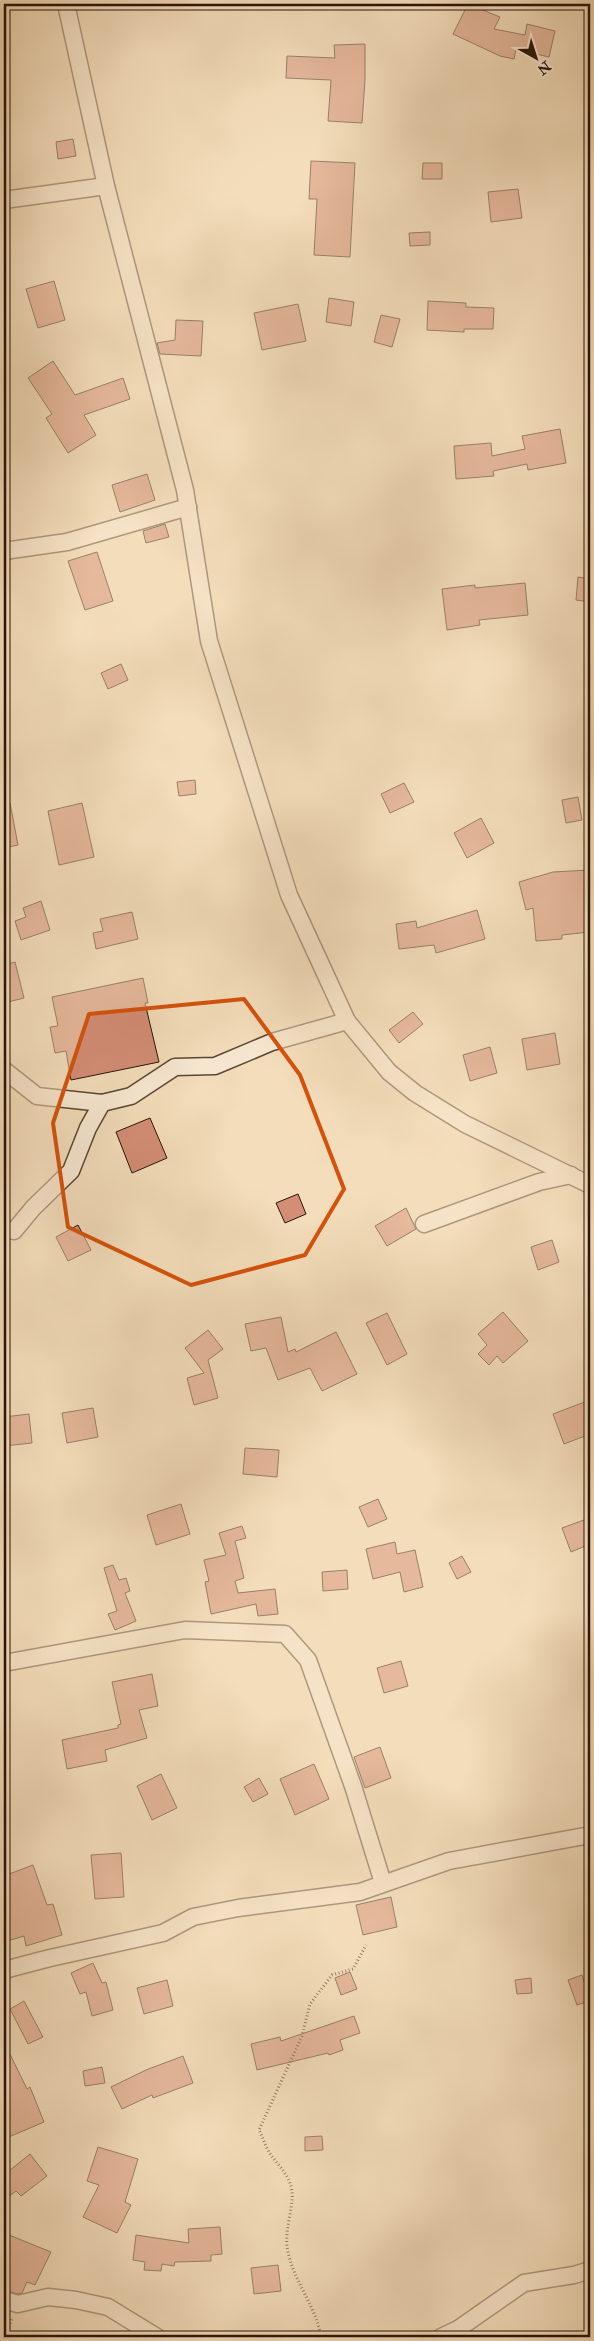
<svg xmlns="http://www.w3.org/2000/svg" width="594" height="2341" font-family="'IM FELL Double Pica',serif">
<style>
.building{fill:#d48d76;stroke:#271307}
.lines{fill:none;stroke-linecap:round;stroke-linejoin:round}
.minor-casing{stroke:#5a4634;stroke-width:19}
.path{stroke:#271307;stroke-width:3;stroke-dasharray:1 2.5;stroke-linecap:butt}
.minor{stroke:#f8e9d3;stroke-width:16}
.marked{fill:none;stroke:#d5520c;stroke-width:4;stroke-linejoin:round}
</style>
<rect width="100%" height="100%" fill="#f4ddbb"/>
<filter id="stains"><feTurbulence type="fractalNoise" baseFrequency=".004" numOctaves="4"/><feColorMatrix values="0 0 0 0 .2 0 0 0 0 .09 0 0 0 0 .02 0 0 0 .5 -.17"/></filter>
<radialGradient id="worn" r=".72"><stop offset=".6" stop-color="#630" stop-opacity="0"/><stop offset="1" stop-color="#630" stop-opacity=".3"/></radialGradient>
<g class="building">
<polygon points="468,4 500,17 494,29 525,35 527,24 555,31 549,57 516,49 514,59 500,56 453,34"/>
<polygon points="365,44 365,80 362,123 328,121 331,80 286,78 287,56 335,58 334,45"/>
<polygon points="73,139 76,156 58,159 56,142"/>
<polygon points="311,161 355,163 350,257 314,255 317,199 309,199"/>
<polygon points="423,163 442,163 442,179 422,179"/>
<polygon points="518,189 522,218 491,222 488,192"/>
<polygon points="430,232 430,245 410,246 409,233"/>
<polygon points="54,281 65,320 38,328 26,289"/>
<polygon points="329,298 354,302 351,326 326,322"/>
<polygon points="428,301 466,303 466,307 494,308 493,329 464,329 464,332 427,330"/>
<polygon points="298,304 306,341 262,350 254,313"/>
<polygon points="381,315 400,319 392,347 374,342"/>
<polygon points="176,320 203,321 201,356 160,354 157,343 175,340"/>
<polygon points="53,361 75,395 123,378 130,399 84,415 96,435 68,453 46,418 52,414 28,378"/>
<polygon points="560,429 566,463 528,470 527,464 493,471 494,476 456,479 454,446 491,443 492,456 525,449 522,436"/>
<polygon points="147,474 155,500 120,512 112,485"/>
<polygon points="165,524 169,537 146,543 143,531"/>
<polygon points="97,552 113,601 85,610 68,561"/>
<polygon points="578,577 590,579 590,602 576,600"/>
<polygon points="525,583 528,615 479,620 480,625 447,630 442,589 475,585 475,588"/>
<polygon points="121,664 128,680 108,689 101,673"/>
<polygon points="195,780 196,794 179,796 177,782"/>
<polygon points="404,783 414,802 390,813 381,794"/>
<polygon points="578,797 582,820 566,823 562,800"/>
<polygon points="10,803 18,845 4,848 4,804"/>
<polygon points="82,803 94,857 59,865 48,811"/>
<polygon points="481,818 494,843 467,858 454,833"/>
<polygon points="590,870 590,909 587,909 589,932 562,935 562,939 536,941 533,908 526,910 519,882 553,872"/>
<polygon points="41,901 50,930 21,940 15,921 26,917 23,908"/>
<polygon points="477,910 485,939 436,953 434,945 399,949 396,924 416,921 417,928"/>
<polygon points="132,912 138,939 96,949 93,933 103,931 100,919"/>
<polygon points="15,962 24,998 4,1003 4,965"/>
<polygon points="143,978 148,1003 145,1003 159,1062 71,1080 66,1051 55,1053 50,1027 58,1026 52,997"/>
<polygon points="413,1012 423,1024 399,1043 389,1030"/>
<polygon points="555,1033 560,1064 527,1070 522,1039"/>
<polygon points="490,1047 497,1073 470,1081 463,1055"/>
<polygon points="150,1118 167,1158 132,1173 116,1132"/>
<polygon points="298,1194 306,1214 285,1223 276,1203"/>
<polygon points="406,1208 416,1229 387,1246 375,1226"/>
<polygon points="78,1225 91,1250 68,1261 56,1237"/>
<polygon points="552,1240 559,1262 538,1270 531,1247"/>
<polygon points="503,1312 528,1341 503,1363 497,1356 489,1365 478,1354 487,1345 478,1334"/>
<polygon points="387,1313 407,1354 387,1365 366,1323"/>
<polygon points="281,1317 288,1352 295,1349 296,1352 336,1332 357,1374 322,1391 310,1368 278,1380 266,1348 251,1351 245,1324"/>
<polygon points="208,1330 223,1349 208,1360 218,1398 194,1405 187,1378 204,1373 185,1348"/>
<polygon points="590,1400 590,1434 564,1444 553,1414"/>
<polygon points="93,1408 98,1437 67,1443 62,1413"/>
<polygon points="29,1414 32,1443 4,1446 4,1417"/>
<polygon points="245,1448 279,1450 277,1477 243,1474"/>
<polygon points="378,1499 387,1519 368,1527 359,1507"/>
<polygon points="181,1504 190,1534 156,1545 147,1515"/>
<polygon points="584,1520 590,1535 590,1544 571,1552 562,1528"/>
<polygon points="242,1526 246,1538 235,1541 244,1578 235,1581 238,1593 275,1589 278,1614 258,1616 256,1604 211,1614 205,1582 209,1581 204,1560 226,1555 219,1533"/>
<polygon points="395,1542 397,1554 415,1550 423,1587 404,1592 400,1572 373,1579 366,1549"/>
<polygon points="462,1556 471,1572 457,1579 449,1563"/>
<polygon points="113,1565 119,1580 126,1578 130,1591 125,1593 136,1621 115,1630 108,1614 117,1611 104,1568"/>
<polygon points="347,1570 348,1589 323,1591 322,1572"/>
<polygon points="401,1661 408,1686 384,1693 377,1668"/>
<polygon points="152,1674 158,1706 139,1710 147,1738 105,1750 107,1761 67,1769 62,1740 118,1728 118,1725 121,1724 112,1682"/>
<polygon points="380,1747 391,1778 365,1788 354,1757"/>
<polygon points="314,1764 329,1799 295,1815 280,1779"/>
<polygon points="161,1774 177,1808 152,1820 137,1786"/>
<polygon points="259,1778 268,1794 253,1802 244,1787"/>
<polygon points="121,1853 124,1897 95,1899 91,1855"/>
<polygon points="33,1865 47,1905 53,1904 62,1935 26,1946 24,1936 4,1942 4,1876"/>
<polygon points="391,1897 397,1927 363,1935 356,1905"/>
<polygon points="93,1963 102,1983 106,1982 113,2010 92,2016 86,1992 80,1994 71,1973"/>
<polygon points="350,1972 357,1989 341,1995 335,1978"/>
<polygon points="582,1975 590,2001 577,2005 568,1980"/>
<polygon points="531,1978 532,1993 517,1994 515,1980"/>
<polygon points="167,1980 173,2006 144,2014 137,1988"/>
<polygon points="24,2001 43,2037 28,2044 10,2009"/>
<polygon points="354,2016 360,2033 340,2040 343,2050 329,2055 328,2053 257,2070 251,2044 280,2037 281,2041"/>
<polygon points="4,2042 27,2089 30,2087 44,2122 4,2139"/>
<polygon points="183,2056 193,2083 153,2098 152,2095 122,2109 111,2087 146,2070"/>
<polygon points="102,2067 105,2083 85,2086 83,2071"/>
<polygon points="322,2136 323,2150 305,2151 305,2137"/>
<polygon points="98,2147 138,2159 125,2202 131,2205 117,2233 83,2217 99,2185 87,2181"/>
<polygon points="30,2154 47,2176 21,2196 16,2191 4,2200 4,2175"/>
<polygon points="220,2227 222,2254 211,2255 211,2261 175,2262 174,2266 162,2264 161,2271 144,2270 145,2262 133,2260 136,2235 189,2243 188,2229"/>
<polygon points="9,2235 51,2252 35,2285 27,2282 22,2293 18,2294 4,2290 4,2274 8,2264 4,2262 4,2247"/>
<polygon points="278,2265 281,2291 254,2294 251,2268"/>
</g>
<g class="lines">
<defs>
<g id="minor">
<polyline points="66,4 106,186 185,490 209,641 289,895 347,1021 389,1072 415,1093 465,1124 590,1185"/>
<polyline points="4,200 106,186"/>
<polyline points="4,551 67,542 188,507"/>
<polyline points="4,1070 37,1096 102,1103 131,1096 175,1067 215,1066 272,1042 347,1021"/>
<polyline points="424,1224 539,1182 571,1175"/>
<polyline points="14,1231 33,1208 71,1171 88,1128 102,1103"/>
<polyline points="4,1663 185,1630 285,1634 308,1660 353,1786 383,1883"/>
<polyline points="4,1970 50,1958 163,1933 193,1917 238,1908 360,1892 449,1861 590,1835"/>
<polyline points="4,2300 18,2304 48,2297 76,2300 108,2307 157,2337"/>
<polyline points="441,2337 458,2329 524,2283 574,2275 590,2270"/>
</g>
</defs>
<use href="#minor" class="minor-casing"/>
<g class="path">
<polyline points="6,2337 12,2318"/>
<path d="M321 2337C316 2306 294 2282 288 2252 283 2231 294 2209 292 2191 290 2176 279 2166 271 2155 266 2148 263 2138 259 2130L302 2036 310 2004 332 1975 353 1969 366 1945"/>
</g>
<use href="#minor" class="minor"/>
</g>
<path d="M0 0H594V2341H0ZM244 999 300 1075 344 1189 305 1255 191 1285 68 1227 53 1123 89 1014Z" fill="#f4ddbb" fill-opacity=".55" fill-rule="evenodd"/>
<path class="marked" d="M244 999 300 1075 344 1189 305 1255 191 1285 68 1227 53 1123 89 1014Z"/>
<rect width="594" height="2341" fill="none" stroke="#f4ddbb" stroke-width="20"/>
<rect x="5" y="5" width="584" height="2331" fill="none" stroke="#271307" stroke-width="2.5"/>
<rect x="10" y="10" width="574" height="2321" fill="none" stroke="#271307"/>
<g transform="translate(536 58) rotate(141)" stroke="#f8e9d3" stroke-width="4" paint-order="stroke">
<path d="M0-4L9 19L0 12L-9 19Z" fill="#271307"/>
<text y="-8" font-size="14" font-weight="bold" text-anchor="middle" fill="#271307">N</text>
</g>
<rect width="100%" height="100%" filter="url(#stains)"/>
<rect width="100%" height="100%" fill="url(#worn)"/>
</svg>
